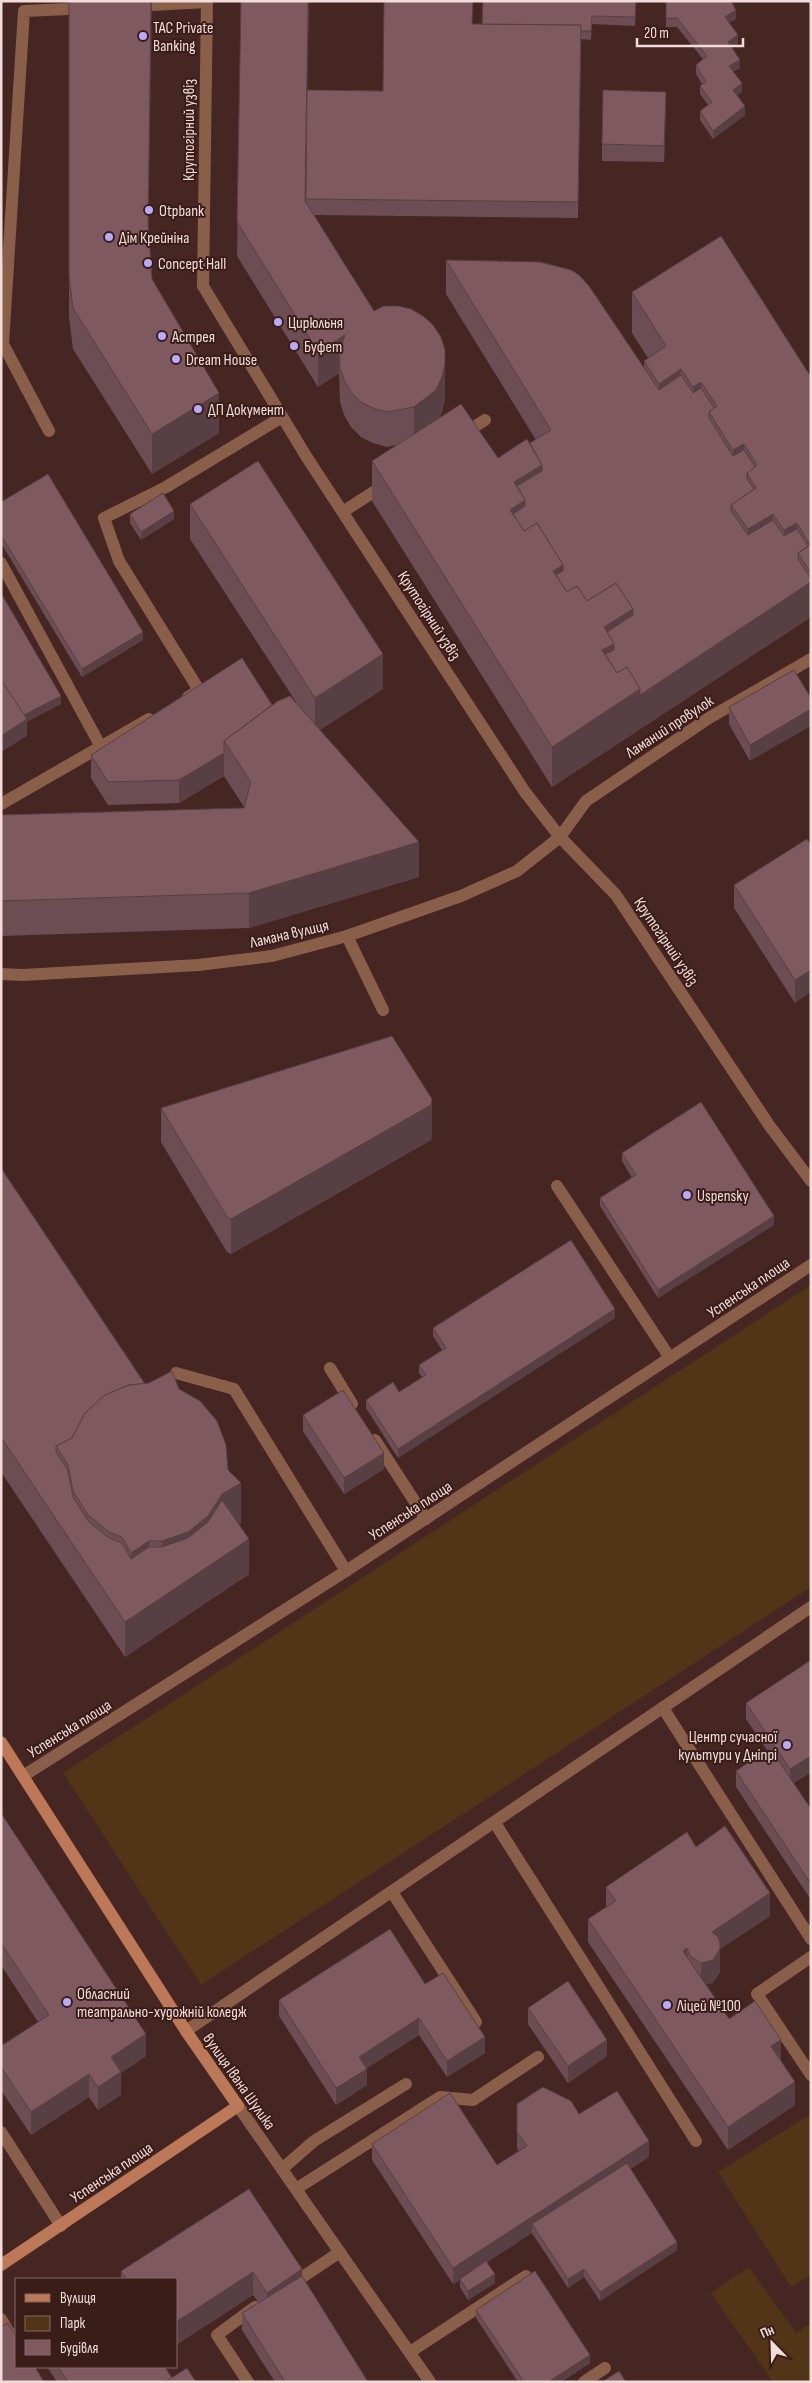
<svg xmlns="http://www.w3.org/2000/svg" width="812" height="2383" font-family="'Sofia Sans Condensed',sans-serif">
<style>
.green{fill:#513516}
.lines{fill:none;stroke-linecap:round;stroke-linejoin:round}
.lane{stroke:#8a5f4a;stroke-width:12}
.street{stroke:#8a5f4a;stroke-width:12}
.secondary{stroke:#bc7857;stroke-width:12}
.wall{fill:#6c4d53}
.shaded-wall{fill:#583f43}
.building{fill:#7e5a60;stroke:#583f43}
.poi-dot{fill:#b7abf8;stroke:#3a1c19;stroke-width:2}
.labels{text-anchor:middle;stroke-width:4;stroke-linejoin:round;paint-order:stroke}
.poi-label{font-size:16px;fill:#f2dcd9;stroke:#3a1c19;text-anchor:start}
.street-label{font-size:16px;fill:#f2dcd9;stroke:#3a1c19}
</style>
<rect width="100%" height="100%" fill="#452622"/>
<g class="green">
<polygon points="811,1285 811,1587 201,1985 63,1773"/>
<polygon points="811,2114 811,2275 791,2287 718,2172"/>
<polygon points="749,2267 796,2333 811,2323 811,2382 773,2382 711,2293"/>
</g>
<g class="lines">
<g class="lane">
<polyline points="152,5 207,2"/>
<polyline points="49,431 3,344 24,11 69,9"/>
<polyline points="463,434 485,420"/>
<polyline points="344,511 386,484"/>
<polyline points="1,563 101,747"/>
<polyline points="188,697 199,690 119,561 104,518 166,487 282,417"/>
<polyline points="1,804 149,719"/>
<polyline points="347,936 383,1010"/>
<polyline points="557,1186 670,1358"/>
<polyline points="330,1368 352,1404"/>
<polyline points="176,1373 234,1389 346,1571"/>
<polyline points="375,1440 426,1519"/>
<polyline points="663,1708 811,1939"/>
<polyline points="495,1823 696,2141"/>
<polyline points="392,1892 476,2022"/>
<polyline points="811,1957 757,1994 811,2075"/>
<polyline points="1,2132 61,2226"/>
<polyline points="282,2169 314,2141 406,2084"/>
<polyline points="296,2189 440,2097 473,2100 538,2057"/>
<polyline points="295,2282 340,2252"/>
<polyline points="1,2319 16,2344"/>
<polyline points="410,2352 526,2276"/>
<polyline points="248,2382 217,2335 255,2307"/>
<polyline points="584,2382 605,2368"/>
</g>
<g class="street">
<polyline points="207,1 203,286 306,456 525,792 560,837 616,895 769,1125 811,1181"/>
<polyline points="1,974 23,975 198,965 272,956 347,936 461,896 517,871 560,837 586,801 709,718 811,659"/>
<polyline points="23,1776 346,1571 811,1265"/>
<polyline points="186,2031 811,1607"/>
<polyline points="238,2106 430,2382"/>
</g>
<polyline class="secondary" points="1,1742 186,2031 238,2106 1,2265"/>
</g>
<g class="wall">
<polygon points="69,1 149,230 152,279 219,433 152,474 73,349 69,317"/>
<polygon points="241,1 309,1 307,90 383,91 473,24 482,24 636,1 635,26 592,24 591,40 581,39 578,218 314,215 374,311 445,399 442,412 439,418 498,458 530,443 536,440 446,294 446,260 644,367 644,361 648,358 632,333 632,292 811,377 811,617 552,787 372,501 372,461 396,445 387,447 373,443 361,437 351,427 344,415 340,402 339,373 318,387 237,256"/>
<polygon points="666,1 736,19 729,23 738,44 732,48 740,68 733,72 742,92 737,95 745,115 713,139 700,120 700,111 708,105 700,94 700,86 702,84 696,74 696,65 703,59 677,27 666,27"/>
<polygon points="666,108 664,162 602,161 602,144"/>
<polygon points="1,502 143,640 82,677 1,543"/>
<polygon points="190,504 383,689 320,730 419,877 249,928 1,936 1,815 244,808 244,807 224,776 179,803 108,805 91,778 91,755 272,705 296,702 190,539"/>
<polygon points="130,514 174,519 141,540 130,523"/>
<polygon points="794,670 750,761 729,724 729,707"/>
<polygon points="807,839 795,1003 734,908 734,885"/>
<polygon points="161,1108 432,1133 431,1140 231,1254 227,1252 161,1142"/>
<polygon points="622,1153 774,1225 658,1298 600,1206 600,1198 632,1178 622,1161"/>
<polygon points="1,1168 145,1384 179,1389 228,1470 241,1524 239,1525 249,1574 125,1657 1,1472"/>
<polygon points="615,1318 398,1458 366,1408 366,1400 399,1392 422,1377 419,1373 419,1365 442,1350 433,1336 433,1328"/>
<polygon points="303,1415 384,1469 344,1494 303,1431"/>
<polygon points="811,1660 811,1772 794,1783 811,1809 811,1900 736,1787 736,1771 767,1750 746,1719 746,1703"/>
<polygon points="1,1813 146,2056 121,2073 121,2095 98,2110 89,2097 31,2135 1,2090 1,2046 38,2022 1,1965"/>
<polygon points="696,1847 770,1916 720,1949 720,1972 713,1983 706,1984 729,2019 781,2061 795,2105 728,2150 588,1942 588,1919 606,1907 606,1887"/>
<polygon points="425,1984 485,2053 447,2077 419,2035 367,2068 367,2085 336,2105 279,2016 279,2000"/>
<polygon points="528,2008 607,2056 568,2083 528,2024"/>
<polygon points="517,2104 579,2114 649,2157 630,2169 677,2250 600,2301 584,2277 568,2288 532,2233 487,2262 495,2283 468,2300 460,2287 460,2280 453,2284 372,2160 372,2144 497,2165 519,2151 517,2148"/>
<polygon points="249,2189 302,2276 368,2382 275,2382 242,2330 242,2313 259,2303 253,2295 176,2345 176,2279 119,2279 121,2278 121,2271"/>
<polygon points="476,2310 590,2363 561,2382 518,2382 476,2318"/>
<polygon points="47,2367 165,2367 172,2378 196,2382 57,2382"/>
</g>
<g class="shaded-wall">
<polygon points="151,1 152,1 148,263 148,223"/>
<polygon points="308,1 309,1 305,236 305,201"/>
<polygon points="736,10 736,19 725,25 725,17"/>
<polygon points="738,35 738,44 728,51 728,42"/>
<polygon points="740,60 740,68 729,75 729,66"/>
<polygon points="742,83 742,92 733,98 733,90"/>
<polygon points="666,92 666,108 664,162 664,146"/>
<polygon points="745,106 745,115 713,139 713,131"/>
<polygon points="345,335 339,353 339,373 318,387 318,352"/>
<polygon points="445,364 445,399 442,412 436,425 414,442 414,407"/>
<polygon points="681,369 681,409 659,425 659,384"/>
<polygon points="701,382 701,422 693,428 693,387"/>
<polygon points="219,393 219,433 152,474 152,434"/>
<polygon points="744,444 744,485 733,491 733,450"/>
<polygon points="542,465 542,506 510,516 510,510 514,482"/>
<polygon points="174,511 174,519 141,540 141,532"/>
<polygon points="773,514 773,555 748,570 748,529"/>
<polygon points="797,523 797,563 784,571 784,530"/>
<polygon points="563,565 563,592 553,571"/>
<polygon points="811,582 811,617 552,787 552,747 627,697"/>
<polygon points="587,607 633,609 633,650 602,656"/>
<polygon points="143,632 143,640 82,677 82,669"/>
<polygon points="383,654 383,689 315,733 315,698"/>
<polygon points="61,696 61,704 27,722 27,736 1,752 1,736 20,717"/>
<polygon points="811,709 811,726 750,761 750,745"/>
<polygon points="224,753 224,776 179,803 179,780"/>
<polygon points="419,842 419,877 249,928 249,893"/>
<polygon points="811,970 811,992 795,1003 795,980"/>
<polygon points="432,1099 432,1133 431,1140 231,1254 231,1219"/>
<polygon points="774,1216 774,1225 658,1298 658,1290"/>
<polygon points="615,1309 615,1318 398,1458 398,1449"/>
<polygon points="384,1453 384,1469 344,1494 344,1478"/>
<polygon points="241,1483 241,1524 222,1535 162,1582 162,1541 222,1494"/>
<polygon points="249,1539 249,1574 125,1657 125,1622"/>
<polygon points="149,1541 149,1582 131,1594 131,1553"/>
<polygon points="811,1756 811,1772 790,1785 790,1769"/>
<polygon points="770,1893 770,1916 720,1949 720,1972 713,1983 701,1985 701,1963 712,1932"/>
<polygon points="687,1948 687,1970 683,1951"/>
<polygon points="419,2018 419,2035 359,2073 359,2057"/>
<polygon points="146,2034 146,2056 121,2073 121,2095 98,2110 98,2087 111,2057"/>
<polygon points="485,2037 485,2053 447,2077 447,2061"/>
<polygon points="607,2040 607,2056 568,2083 568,2066"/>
<polygon points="781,2040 781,2062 771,2046"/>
<polygon points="367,2069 367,2085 336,2105 336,2088"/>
<polygon points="89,2074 89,2097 31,2135 31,2112"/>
<polygon points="795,2082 795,2105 728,2150 728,2127"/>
<polygon points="649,2141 649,2157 536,2230 532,2224 532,2233 453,2284 453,2268"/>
<polygon points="677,2242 677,2250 600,2301 600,2292"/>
<polygon points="302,2269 302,2292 267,2316 267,2293"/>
<polygon points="584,2269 584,2277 568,2288 568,2279"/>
<polygon points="253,2272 253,2295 176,2345 176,2322"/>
<polygon points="495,2274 495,2283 468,2300 468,2291"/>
<polygon points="590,2355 590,2363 561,2382 548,2382"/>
</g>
<g class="building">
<polygon points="69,1 151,1 148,223 152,279 219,393 152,434 73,308 69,276"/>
<polygon points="241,1 308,1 305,201 374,311 384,306 398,306 411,309 423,316 433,325 441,337 445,350 445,364 442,377 436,390 414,407 387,412 373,408 361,402 351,392 344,380 340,367 339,353 345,335 318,352 237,222"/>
<polygon points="384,1 473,1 472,24 581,25 578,202 306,199 307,90 383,91"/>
<polygon points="483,1 636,1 635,17 592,16 591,31 581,31 581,25 482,24"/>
<polygon points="666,1 731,1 736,10 725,17 738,35 728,42 740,60 729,66 742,83 733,90 745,106 713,131 700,111 712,102 700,86 706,82 696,65 707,56 677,18 666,18"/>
<polygon points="603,90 666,92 664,146 602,144"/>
<polygon points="721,236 811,377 811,573 798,553 810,545 797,523 784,530 773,514 748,529 731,505 756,488 747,473 757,465 744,444 733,450 709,412 717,406 701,382 693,387 681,369 659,384 644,361 666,346 632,292"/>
<polygon points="446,260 540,262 571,270 579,275 589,286 659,390 681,375 693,393 701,388 714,408 709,412 709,418 733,456 744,450 755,467 747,473 747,479 754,489 731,505 731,511 748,535 773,520 784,536 797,529 808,546 798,553 798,559 811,579 811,582 640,695 640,689 627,667 617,673 605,654 614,650 614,644 607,632 633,615 633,609 616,583 587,601 577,586 567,592 556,575 563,571 563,565 537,523 524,531 513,514 525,506 525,500 517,486 542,471 542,465 530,443 551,430"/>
<polygon points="461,404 498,458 527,439 542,465 514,482 525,500 510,510 524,531 537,523 563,565 553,571 567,592 577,586 587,601 616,583 633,609 604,627 614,644 602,650 617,673 627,667 640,689 552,747 372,461"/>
<polygon points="258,461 383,654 315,698 190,504"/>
<polygon points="48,474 143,632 82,669 1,535 1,502"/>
<polygon points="163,493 174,511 141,532 130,514"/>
<polygon points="1,593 61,696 24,715 1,680"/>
<polygon points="242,658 272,705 224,741 224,753 179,780 108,782 91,755"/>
<polygon points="794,670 811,698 811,709 750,745 729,707"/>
<polygon points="1,680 27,719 1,736"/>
<polygon points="290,696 419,842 249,893 1,901 1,815 244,808 251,782 224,741 278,701"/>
<polygon points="807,839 811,845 811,970 795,980 734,885"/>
<polygon points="392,1036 432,1099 431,1105 231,1219 227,1217 161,1108"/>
<polygon points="701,1102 774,1216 658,1290 600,1198 636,1175 622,1153"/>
<polygon points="1,1168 145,1384 129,1385 105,1395 85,1413 72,1438 56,1446 56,1452 68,1471 73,1497 88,1521 109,1538 122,1543 131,1559 149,1547 162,1547 188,1538 208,1522 222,1500 249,1539 125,1622 1,1437"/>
<polygon points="571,1240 615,1309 398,1449 366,1400 393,1382 399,1392 426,1375 419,1365 446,1348 433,1328"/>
<polygon points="172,1371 179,1389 200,1401 217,1421 226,1445 228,1470 241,1483 222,1494 208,1516 188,1532 162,1541 149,1541 131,1553 122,1537 109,1532 88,1515 73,1491 68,1465 56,1446 72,1438 85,1413 105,1395 129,1385 149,1383"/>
<polygon points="343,1390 384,1453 344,1478 303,1415"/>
<polygon points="811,1660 811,1756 790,1769 746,1703"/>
<polygon points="770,1748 811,1809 811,1884 736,1771"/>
<polygon points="1,1813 146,2034 111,2057 121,2072 98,2087 89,2074 31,2112 1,2067 1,2046 49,2015 1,1943"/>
<polygon points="725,1826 770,1893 712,1932 718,1937 720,1943 720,1949 713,1960 701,1963 690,1956 687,1948 683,1951 729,2019 755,2001 781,2040 771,2046 795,2082 728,2127 588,1919 616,1901 606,1887 687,1832 696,1847"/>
<polygon points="390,1929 425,1984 443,1973 485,2037 447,2061 419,2018 359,2057 367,2069 336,2088 279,2000"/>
<polygon points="568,1981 607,2040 568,2066 528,2008"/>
<polygon points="543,2087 571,2101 579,2114 617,2091 649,2141 453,2268 372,2144 450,2093 497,2165 527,2146 517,2132 517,2104"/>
<polygon points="627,2163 677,2242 600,2292 584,2269 568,2279 532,2224"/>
<polygon points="249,2189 302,2269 267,2293 253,2272 176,2322 176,2279 127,2279 121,2271"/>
<polygon points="486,2261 495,2274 468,2291 460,2279"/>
<polygon points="535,2271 590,2355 548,2382 524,2382 476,2310"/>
<polygon points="302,2276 368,2382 285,2382 242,2313"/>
<polygon points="8,2323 16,2337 16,2367 35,2367 44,2382 1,2382 1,2327"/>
<polygon points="58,2367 165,2367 172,2378 165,2382 68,2382"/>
<polygon points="187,2368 196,2382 165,2382"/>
<polygon points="619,2371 626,2382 602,2382"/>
</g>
<g class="poi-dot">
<circle cx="143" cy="36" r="5"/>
<circle cx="149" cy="210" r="5"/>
<circle cx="109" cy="237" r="5"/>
<circle cx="148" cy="263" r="5"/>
<circle cx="278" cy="322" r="5"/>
<circle cx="162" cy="336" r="5"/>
<circle cx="294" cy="346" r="5"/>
<circle cx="176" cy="359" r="5"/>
<circle cx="198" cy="409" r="5"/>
<circle cx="687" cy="1195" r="5"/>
<circle cx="787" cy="1745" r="5"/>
<circle cx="67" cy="2002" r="5"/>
<circle cx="667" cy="2005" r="5"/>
</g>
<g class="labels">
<g class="poi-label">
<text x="153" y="33">TAC Private<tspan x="153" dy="18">Banking</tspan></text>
<text x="159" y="216">Otpbank</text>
<text x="119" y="243">Дім Крейніна</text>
<text x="158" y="269">Concept Hall</text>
<text x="288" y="328">Цирюльня</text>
<text x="172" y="342">Астрея</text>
<text x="304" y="352">Буфет</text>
<text x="186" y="365">Dream House</text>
<text x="208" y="415">ДП Документ</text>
<text x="697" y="1201">Uspensky</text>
<text x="777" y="1742" text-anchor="end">Центр сучасної<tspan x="777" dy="18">культури у Дніпрі</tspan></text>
<text x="77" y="1999">Обласний<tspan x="77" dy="18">театрально-художній коледж</tspan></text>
<text x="677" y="2011">Ліцей №100</text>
</g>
<g class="street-label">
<text transform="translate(188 130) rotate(-90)" y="6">Крутогірний узвіз</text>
<text transform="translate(430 615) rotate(57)" y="6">Крутогірний узвіз</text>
<text transform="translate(669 726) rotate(-33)" y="6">Ламаний провулок</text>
<text transform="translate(289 933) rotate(-13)" y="6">Ламана вулиця</text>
<text transform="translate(667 941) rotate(56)" y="6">Крутогірний узвіз</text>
<text transform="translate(748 1287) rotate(-34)" y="6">Успенська площа</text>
<text transform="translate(410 1510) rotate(-33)" y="6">Успенська площа</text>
<text transform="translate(69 1728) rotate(-32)" y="6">Успенська площа</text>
<text transform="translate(240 2081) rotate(55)" y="6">вулиця Івана Шулика</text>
<text transform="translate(111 2172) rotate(-34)" y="6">Успенська площа</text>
</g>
</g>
<rect width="812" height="2383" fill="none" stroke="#f2dcd9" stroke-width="5"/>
<rect x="15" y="2278" width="162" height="90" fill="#3a1c19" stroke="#846966"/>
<rect x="25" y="2294" width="25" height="8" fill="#bc7857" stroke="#846966"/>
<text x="60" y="2303" font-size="15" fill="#f2dcd9">Вулиця</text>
<rect x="25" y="2316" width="25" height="15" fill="#513516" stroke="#846966"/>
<text x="60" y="2328" font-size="15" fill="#f2dcd9">Парк</text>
<rect x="25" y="2340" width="25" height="15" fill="#7e5a60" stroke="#846966"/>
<text x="60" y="2353" font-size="15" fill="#f2dcd9">Будівля</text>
<g transform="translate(772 2343) rotate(337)" stroke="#3a1c19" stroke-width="4" paint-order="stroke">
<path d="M0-4L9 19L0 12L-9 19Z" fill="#f2dcd9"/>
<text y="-8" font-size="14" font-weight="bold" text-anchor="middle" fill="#f2dcd9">Пн</text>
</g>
<path d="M637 38v8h106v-8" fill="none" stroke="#f2dcd9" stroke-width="2.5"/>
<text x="644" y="38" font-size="15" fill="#f2dcd9" stroke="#3a1c19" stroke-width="4" paint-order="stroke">20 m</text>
</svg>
